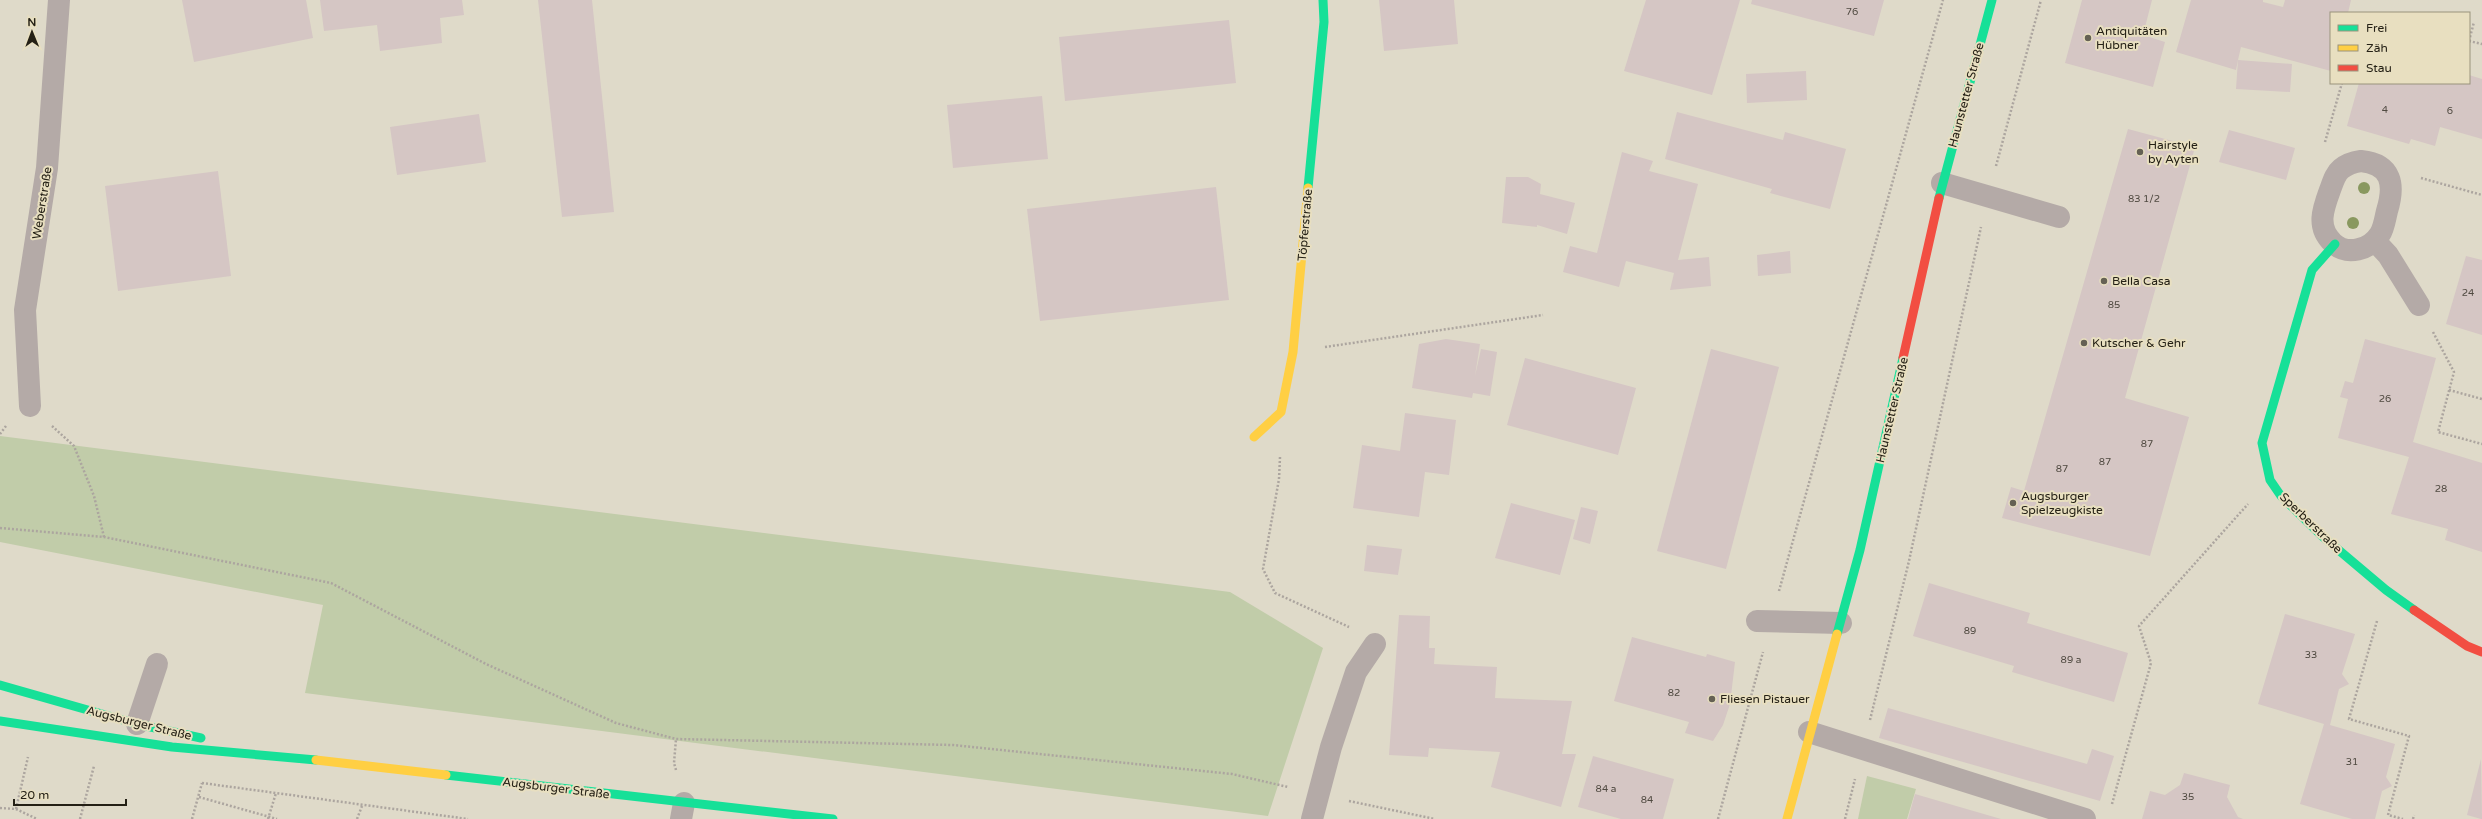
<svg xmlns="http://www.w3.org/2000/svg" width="2482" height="819" font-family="'Varela Round',sans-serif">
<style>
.green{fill:#c1cca9}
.building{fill:#d5c6c4}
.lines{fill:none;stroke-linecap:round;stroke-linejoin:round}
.path{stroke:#aca59f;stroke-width:2.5;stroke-dasharray:2 2;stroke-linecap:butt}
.lane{stroke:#b4aaa7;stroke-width:22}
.street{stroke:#b4aaa7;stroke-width:22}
.fast{stroke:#16e098;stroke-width:9}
.slow{stroke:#ffcf43;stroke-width:9}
.jam{stroke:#f24e42;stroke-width:9}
.tree{fill:#89985f}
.poi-dot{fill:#656154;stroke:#e8dfc0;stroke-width:1.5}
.labels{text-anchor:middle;stroke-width:4;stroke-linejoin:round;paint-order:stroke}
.number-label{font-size:10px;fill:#504a41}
.poi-label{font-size:12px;fill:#242015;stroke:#e8dfc0;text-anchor:start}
.street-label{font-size:12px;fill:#242015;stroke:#e8dfc0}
</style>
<rect width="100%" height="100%" fill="#dfdac9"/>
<g class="green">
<polygon points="0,436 1230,592 1323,648 1268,816 305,693 323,605 0,542"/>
<polygon points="1867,776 1916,789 1907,819 1858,819"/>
</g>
<g class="building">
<polygon points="182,0 306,0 313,38 194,62"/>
<polygon points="320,0 462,0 464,15 440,18 442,43 380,51 377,25 324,31"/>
<polygon points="538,0 592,0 614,212 562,217"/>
<polygon points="1379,0 1454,0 1458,44 1384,51"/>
<polygon points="1646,0 1740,0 1712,95 1624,71"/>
<polygon points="1752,0 1884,0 1874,36 1751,4"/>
<polygon points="2082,0 2152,0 2143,35 2165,42 2153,87 2065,63"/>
<polygon points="2191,0 2263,0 2263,2 2283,7 2285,0 2351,0 2348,13 2331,13 2331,71 2241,47 2238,60 2292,64 2290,92 2236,89 2238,60 2236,70 2176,52"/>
<polygon points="1229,20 1236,83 1065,101 1059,37"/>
<polygon points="1806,71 1807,100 1747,103 1746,74"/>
<polygon points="2469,75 2482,79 2482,139 2440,127 2435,146 2411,139 2409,144 2347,126 2359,83 2469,83"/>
<polygon points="1042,96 1048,159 953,168 947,105"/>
<polygon points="1677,112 1783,140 1785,132 1846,149 1830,209 1770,193 1772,189 1665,159"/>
<polygon points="479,114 486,162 397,175 390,127"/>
<polygon points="2128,129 2195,147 2125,398 2189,417 2150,556 2002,518 2011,487 2024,491"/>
<polygon points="2229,130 2295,148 2286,180 2219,162"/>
<polygon points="1622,152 1653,161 1649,171 1698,184 1678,260 1709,257 1711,286 1670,290 1674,273 1626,261 1619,287 1563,272 1570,246 1597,253"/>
<polygon points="218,171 231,276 118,291 105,186"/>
<polygon points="1506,177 1528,177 1541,184 1540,194 1575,203 1567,234 1537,225 1537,227 1502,223"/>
<polygon points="1216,187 1229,300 1040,321 1027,209"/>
<polygon points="1790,251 1791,273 1758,276 1757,255"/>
<polygon points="2466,256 2482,260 2482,335 2446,324"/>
<polygon points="1446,339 1480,344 1475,376 1481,349 1497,352 1490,396 1473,393 1472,398 1412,388 1419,344"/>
<polygon points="2365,339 2436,358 2413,442 2482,463 2482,552 2445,540 2448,529 2391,514 2409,457 2338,438 2348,399 2340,397 2345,381 2353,383"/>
<polygon points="1711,349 1779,367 1726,569 1657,551"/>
<polygon points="1525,358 1636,388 1618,455 1507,425"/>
<polygon points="1405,413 1456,420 1449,475 1425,472 1419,517 1353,508 1362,445 1400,451"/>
<polygon points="1511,503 1575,520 1560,575 1495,558"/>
<polygon points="1581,507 1598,511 1590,544 1573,539"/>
<polygon points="1367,545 1402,549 1398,575 1364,571"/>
<polygon points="1929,583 2030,613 2027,623 2128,653 2114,702 2012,672 2014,666 1913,636"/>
<polygon points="2285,614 2355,634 2342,674 2349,684 2339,689 2330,725 2395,744 2386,777 2392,786 2382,791 2375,819 2352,819 2300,804 2324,724 2258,704"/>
<polygon points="1399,615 1430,616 1429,648 1435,648 1434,664 1497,667 1495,698 1572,701 1562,754 1576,754 1561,807 1491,787 1500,752 1429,748 1428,757 1389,755"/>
<polygon points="1632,637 1706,657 1707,654 1735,662 1730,704 1723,725 1713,741 1685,733 1689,722 1614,701"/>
<polygon points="1888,708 2087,764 2092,749 2114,756 2100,801 1879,738"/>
<polygon points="1593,756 1674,779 1663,819 1621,819 1578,807"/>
<polygon points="2481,759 2482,819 2481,819 2467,815"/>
<polygon points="2184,773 2230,785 2227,797 2238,817 2243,819 2142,819 2150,791 2165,795 2180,785"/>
<polygon points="1915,794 2001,819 1908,819"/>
</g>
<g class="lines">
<g class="path">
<polyline points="2469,41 2474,22"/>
<polyline points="2469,41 2482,44"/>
<polyline points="2325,142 2342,83"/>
<polyline points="1996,166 2041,0"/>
<polyline points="2421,178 2482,195"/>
<polyline points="2433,332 2454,372 2438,432 2482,444"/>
<polyline points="1325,347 1543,315"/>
<polyline points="2449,390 2482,399"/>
<polyline points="52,426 74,446 94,496 104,537"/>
<polyline points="0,434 6,426"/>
<polyline points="1280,457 1279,479 1263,569 1275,593 1349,627"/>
<polyline points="0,528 104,537 331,583 486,664 616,723 676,739 953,745 1232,774 1288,787"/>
<polyline points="1779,591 1943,0"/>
<polyline points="2377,621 2349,719 2409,736 2388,815 2403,819"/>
<polyline points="1870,720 1909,561 1981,227"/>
<polyline points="676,770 674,763 676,739"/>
<polyline points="202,783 468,819"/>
<polyline points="199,797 277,819"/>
<polyline points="1349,801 1435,819"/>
<polyline points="2112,804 2151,663 2139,626 2248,504"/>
<polyline points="0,808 16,809 37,819"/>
<polyline points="16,809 28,757"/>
<polyline points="80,819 94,766"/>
<polyline points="192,819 202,783"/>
<polyline points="268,819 276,793"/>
<polyline points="357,819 362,806"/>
<polyline points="1718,819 1763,652"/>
<polyline points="1845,819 1855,779"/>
<polyline points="2413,819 2414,815"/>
</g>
<g class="lane">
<polyline points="1942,183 2059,217"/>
<polyline points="2375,241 2388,255 2419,305"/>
<polyline points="1757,621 1841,623"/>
<polyline points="137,724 157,664"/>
<polyline points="1809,732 2085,819"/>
<polyline points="1312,819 1331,747 1356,672 1375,644"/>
</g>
<g class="street">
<path d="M2361 161C2392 164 2395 185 2387 211 2385 219 2384 228 2380 234 2370 250 2347 256 2333 243 2316 227 2323 209 2330 190 2333 182 2335 174 2341 169 2347 164 2354 162 2361 161Z"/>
<polyline points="30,406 25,310 47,168 59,0"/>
<polyline points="681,819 684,803"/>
</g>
<g class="fast">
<polyline points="1308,188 1324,22 1323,0"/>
<polyline points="1939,198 1992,0"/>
<polyline points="2335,244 2312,270 2262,443 2270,480 2281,496 2322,536 2386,590 2414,610"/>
<polyline points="1837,634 1860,550 1903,358"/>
<polyline points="0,685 137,724 201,738"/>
<polyline points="0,721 172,747 316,760"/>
<polyline points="446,775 833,819"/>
</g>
<g class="slow">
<polyline points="1254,437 1281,412 1293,352 1308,188"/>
<polyline points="316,760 446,775"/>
<polyline points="1787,819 1837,634"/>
</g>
<g class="jam">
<polyline points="1903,358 1939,198"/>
<polyline points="2414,610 2467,646 2482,652"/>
</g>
</g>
<g class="tree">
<circle cx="2364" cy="188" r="6"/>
<circle cx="2353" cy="223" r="6"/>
</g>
<g class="poi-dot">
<circle cx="2088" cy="38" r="4"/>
<circle cx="2140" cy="152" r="4"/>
<circle cx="2104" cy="281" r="4"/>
<circle cx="2084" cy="343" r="4"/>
<circle cx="2013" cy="503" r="4"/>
<circle cx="1712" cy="699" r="4"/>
</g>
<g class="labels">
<g class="number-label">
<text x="1852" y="15">76</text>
<text x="2385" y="113">4</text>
<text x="2450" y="114">6</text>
<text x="2144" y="202">83 1/2</text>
<text x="2468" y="296">24</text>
<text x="2114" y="308">85</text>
<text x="2385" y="402">26</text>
<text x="2147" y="447">87</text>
<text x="2105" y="465">87</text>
<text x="2062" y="472">87</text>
<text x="2441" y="492">28</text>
<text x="1970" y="634">89</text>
<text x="2311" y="658">33</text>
<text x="2071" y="663">89 a</text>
<text x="1674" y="696">82</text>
<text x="2352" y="765">31</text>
<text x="1606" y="792">84 a</text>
<text x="2188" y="800">35</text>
<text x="1647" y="803">84</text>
</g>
<g class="poi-label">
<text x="2096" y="35">Antiquitäten<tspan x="2096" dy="14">Hübner</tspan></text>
<text x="2148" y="149">Hairstyle<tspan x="2148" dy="14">by Ayten</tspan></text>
<text x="2112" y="285">Bella Casa</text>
<text x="2092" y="347">Kutscher &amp; Gehr</text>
<text x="2021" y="500">Augsburger<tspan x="2021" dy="14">Spielzeugkiste</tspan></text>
<text x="1720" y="703">Fliesen Pistauer</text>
</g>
<g class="street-label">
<text transform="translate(1966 95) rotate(-75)" y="4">Haunstetter Straße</text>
<text transform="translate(42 203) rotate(-81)" y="4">Weberstraße</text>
<text transform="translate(1305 225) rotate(-85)" y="4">Töpferstraße</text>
<text transform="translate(1892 410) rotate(-77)" y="4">Haunstetter Straße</text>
<text transform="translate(2311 523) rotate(44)" y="4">Sperberstraße</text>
<text transform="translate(139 723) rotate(14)" y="4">Augsburger Straße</text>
<text transform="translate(556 788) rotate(7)" y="4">Augsburger Straße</text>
</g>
</g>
<rect x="2330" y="12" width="140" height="72" fill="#e8dfc0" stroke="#9a937c"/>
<rect x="2338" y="25" width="20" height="6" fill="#16e098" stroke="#9a937c"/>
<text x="2366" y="32" font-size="12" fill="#242015">Frei</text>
<rect x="2338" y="45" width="20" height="6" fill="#ffcf43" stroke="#9a937c"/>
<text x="2366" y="52" font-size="12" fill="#242015">Zäh</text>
<rect x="2338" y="65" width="20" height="6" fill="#f24e42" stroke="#9a937c"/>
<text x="2366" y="72" font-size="12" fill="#242015">Stau</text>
<g transform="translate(32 32) rotate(359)" stroke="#e8dfc0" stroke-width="3" paint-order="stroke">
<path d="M0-3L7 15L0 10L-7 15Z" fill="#242015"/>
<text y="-6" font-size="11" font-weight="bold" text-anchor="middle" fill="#242015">N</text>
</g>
<path d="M14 799v6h112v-6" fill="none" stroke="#242015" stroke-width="2"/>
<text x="20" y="799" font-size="12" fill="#242015" stroke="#e8dfc0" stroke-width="3" paint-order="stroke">20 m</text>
</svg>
